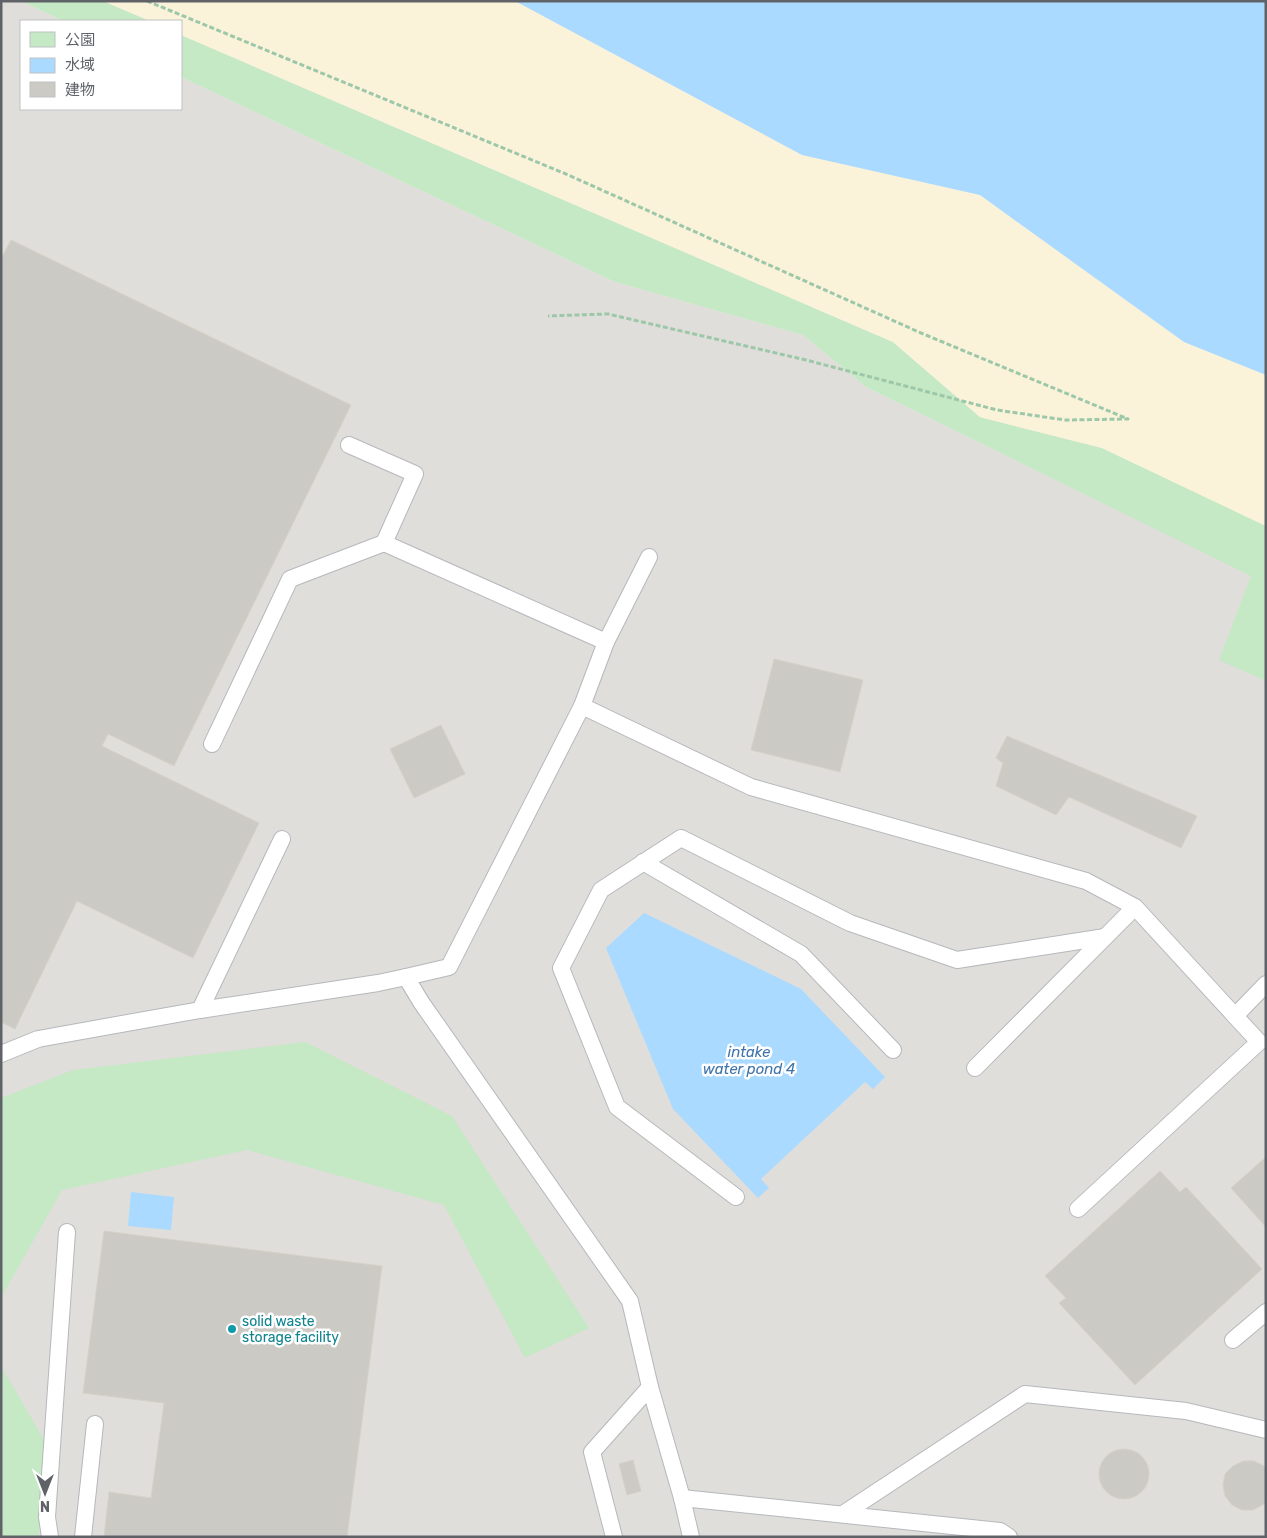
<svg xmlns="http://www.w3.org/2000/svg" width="1267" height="1538" font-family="Rubik,'Noto Sans JP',sans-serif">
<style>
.industrial{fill:#e0deda}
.green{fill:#c5e8c5}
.sand{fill:#fbf3d9}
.water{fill:#aadaff}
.building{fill:#cccac5;stroke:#d6d1c6}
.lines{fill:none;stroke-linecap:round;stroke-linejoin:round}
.lane-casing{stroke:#b5b8bc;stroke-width:18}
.path{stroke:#9cc7a9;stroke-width:3;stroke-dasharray:5 2.5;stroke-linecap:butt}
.lane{stroke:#fff;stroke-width:16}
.culture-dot{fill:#0f9aa8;stroke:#fff;stroke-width:2}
.labels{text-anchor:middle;stroke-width:5;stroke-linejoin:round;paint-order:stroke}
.culture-label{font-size:14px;fill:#0d838f;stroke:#fff;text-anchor:start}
.water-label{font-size:15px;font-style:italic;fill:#4174aa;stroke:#fff}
</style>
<rect width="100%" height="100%" fill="#f1efe8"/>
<polygon class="industrial" points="1,1 21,1 63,21 21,21 21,109 181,109 181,77 615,282 803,335 866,387 1111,507 1260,574 1266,621 1266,1537 1,1537"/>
<g class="green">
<polygon points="21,1 103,1 150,21 63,21"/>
<polygon points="181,35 893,342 980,417 1102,448 1266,526 1266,681 1219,660 1251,576 866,387 803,335 615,282 181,77"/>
<polygon points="305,1042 452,1116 589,1328 525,1358 444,1205 247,1150 62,1190 1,1298 1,1098 73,1070"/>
<polygon points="1,1366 50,1450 38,1537 1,1537"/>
</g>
<polygon class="sand" points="103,1 515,1 802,155 980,195 1184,342 1266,375 1266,526 1102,448 980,417 893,342 181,35 181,21 150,21"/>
<g class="water">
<polygon points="515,1 1266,1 1266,375 1184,342 980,195 802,155"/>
<polygon points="644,913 801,989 885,1077 873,1089 865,1082 761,1179 769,1188 758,1198 673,1109 606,948"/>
<polygon points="131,1192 174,1197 171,1230 128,1226"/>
</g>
<g class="building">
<polygon points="11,240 351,405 174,766 108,734 102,746 259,823 193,958 77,901 15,1029 1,1022 1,259"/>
<polygon points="774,659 863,680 840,772 751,750"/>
<polygon points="441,725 465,774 414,798 390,749"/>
<polygon points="1007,736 1197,816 1181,848 1069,797 1056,815 996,786 1003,763 996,758"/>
<polygon points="1266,1157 1266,1227 1231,1188"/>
<polygon points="1160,1171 1180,1192 1186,1187 1262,1269 1135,1385 1059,1303 1066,1298 1045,1276"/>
<polygon points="104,1231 382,1266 347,1537 104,1537 109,1492 151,1498 164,1403 83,1393"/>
<circle cx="1124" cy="1474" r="25"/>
<polygon points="633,1460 641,1491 627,1495 619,1464"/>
<polygon points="1243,1461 1254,1461 1266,1467 1266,1503 1253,1510 1242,1510 1232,1505 1225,1496 1223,1485 1225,1474 1233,1466"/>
</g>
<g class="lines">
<defs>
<g id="lane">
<polyline points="349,445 415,474 384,543 606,642 582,706"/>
<polyline points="606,642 649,557"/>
<polyline points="212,744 290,579 384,543"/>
<polyline points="643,862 801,954 893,1050"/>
<polyline points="1135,907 1235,1016"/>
<polyline points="200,1010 282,839"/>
<polyline points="1,1054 38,1039 200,1010 378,983 406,977"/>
<polyline points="736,1197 617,1107 561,968 601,890 681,838 850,923 957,960 1105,937"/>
<polyline points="1078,1209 1259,1042 1235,1016 1266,984"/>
<polyline points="1233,1340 1266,1312"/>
<polyline points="682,1498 1000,1531 1009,1537"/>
<polyline points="843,1514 1025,1394 1186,1411 1266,1430"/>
<polyline points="50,1537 47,1517 67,1232"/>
<polyline points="83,1537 95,1424"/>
<polyline points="614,1537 592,1452 650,1387"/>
<polyline points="691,1537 682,1498 650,1387 630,1301 421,1002 406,977 449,967 582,706 751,787 1086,881 1135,907 975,1068"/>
</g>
</defs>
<use href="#lane" class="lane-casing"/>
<polyline class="path" points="147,1 566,174 921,333 1128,419 1065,420 997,410 806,360 608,314 548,316"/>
<use href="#lane" class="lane"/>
</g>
<circle class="culture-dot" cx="232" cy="1329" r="5"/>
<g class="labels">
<g class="culture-label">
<text x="242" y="1326">solid waste<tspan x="242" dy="16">storage facility</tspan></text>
</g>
<g class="water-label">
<text x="749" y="1057">intake<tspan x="749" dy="17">water pond 4</tspan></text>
</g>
</g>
<rect width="1267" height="1538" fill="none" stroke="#5f6368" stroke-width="5"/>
<rect x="20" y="20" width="162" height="90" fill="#ffffff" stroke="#bfc1c3"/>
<rect x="30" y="32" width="25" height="15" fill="#c5e8c5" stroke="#bfc1c3"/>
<text x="65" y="45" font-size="15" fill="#5f6368">公園</text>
<rect x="30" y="58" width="25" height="15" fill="#aadaff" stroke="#bfc1c3"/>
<text x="65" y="70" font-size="15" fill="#5f6368">水域</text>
<rect x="30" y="82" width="25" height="15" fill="#cccac5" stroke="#bfc1c3"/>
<text x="65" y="95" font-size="15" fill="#5f6368">建物</text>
<g transform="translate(45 1493) rotate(180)" stroke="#ffffff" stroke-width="4" paint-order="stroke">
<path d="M0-4L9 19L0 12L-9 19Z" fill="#5f6368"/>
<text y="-8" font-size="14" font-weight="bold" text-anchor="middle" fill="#5f6368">N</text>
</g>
</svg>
